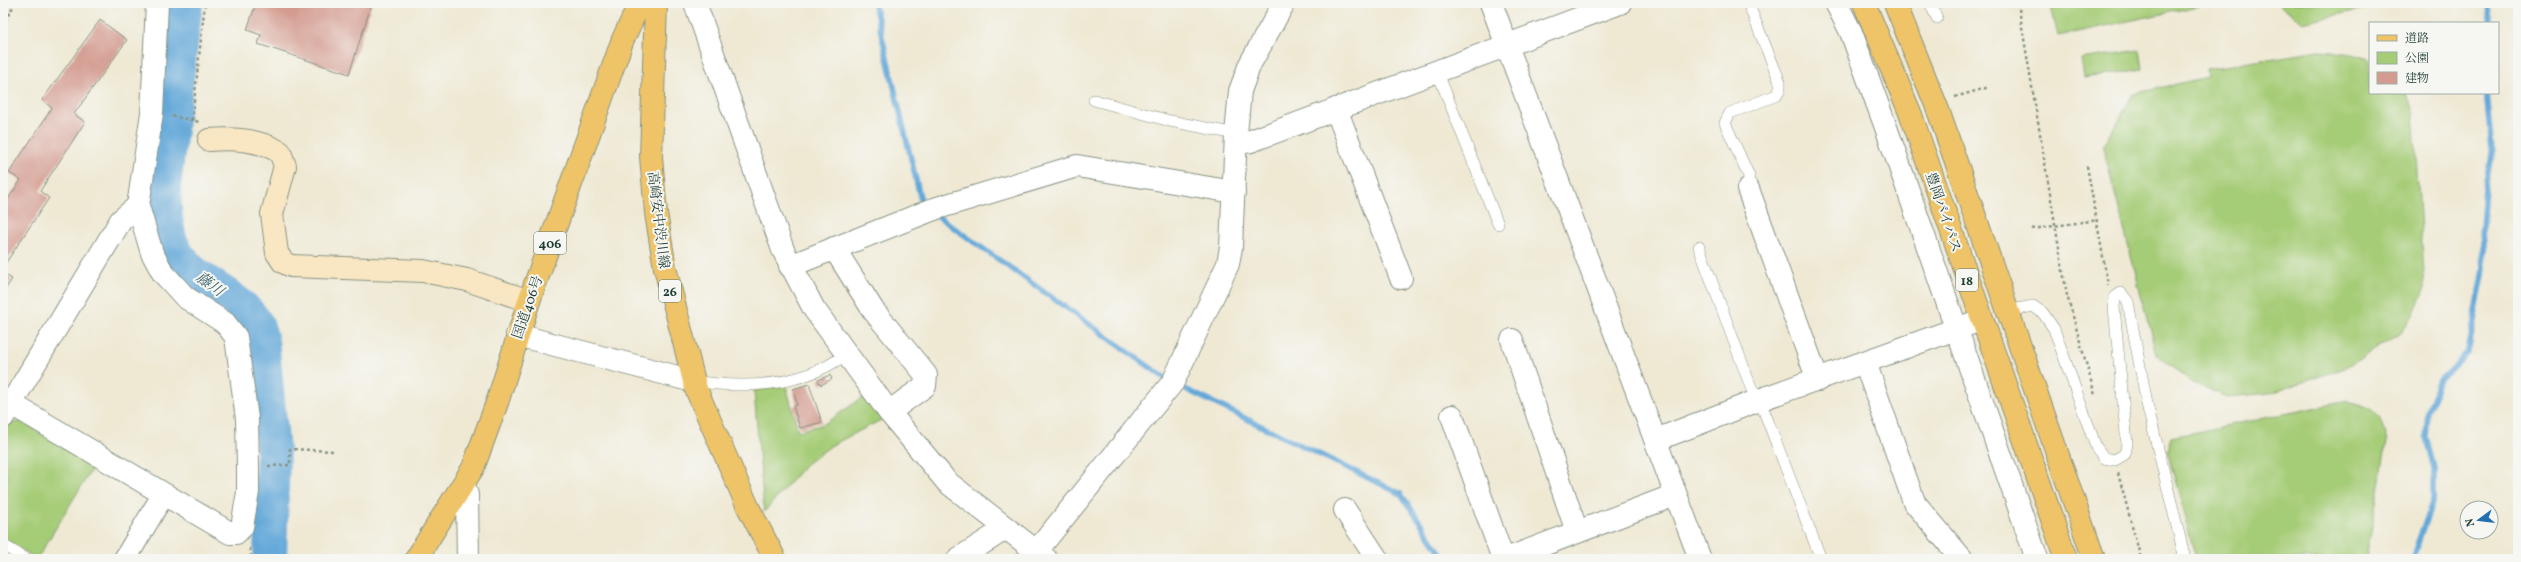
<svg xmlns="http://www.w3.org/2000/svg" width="2521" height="562" font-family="Vollkorn,'Noto Serif JP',serif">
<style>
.green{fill:#a5cc76;stroke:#628455}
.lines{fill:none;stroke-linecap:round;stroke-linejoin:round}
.stream{stroke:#63a8d9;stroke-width:5.5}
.river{stroke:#63a8d9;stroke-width:34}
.building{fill:#d49c91}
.lane-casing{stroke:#879384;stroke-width:12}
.street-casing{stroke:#879384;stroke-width:24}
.secondary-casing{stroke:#879384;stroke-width:24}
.primary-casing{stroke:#879384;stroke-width:24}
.highway-casing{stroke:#879384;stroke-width:24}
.path{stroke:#879384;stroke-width:2.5;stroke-dasharray:3 3;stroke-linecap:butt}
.lane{stroke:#fff;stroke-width:11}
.street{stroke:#fff;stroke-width:22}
.secondary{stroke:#f9e7c3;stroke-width:22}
.primary{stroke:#efc469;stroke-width:22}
.highway{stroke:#efc469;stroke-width:22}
.labels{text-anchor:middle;stroke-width:4;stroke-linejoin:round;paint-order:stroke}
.shield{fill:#f6f6f2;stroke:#60746d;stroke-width:1}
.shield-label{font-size:13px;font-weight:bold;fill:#1f3d34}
.street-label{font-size:14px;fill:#1f3d34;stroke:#f6f6f2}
.water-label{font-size:15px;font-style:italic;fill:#335d66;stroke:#f6f6f2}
</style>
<rect width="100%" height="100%" fill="#f6f6f2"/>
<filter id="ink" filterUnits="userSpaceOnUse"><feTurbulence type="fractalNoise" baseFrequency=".025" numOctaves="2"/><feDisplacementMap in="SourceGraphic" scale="8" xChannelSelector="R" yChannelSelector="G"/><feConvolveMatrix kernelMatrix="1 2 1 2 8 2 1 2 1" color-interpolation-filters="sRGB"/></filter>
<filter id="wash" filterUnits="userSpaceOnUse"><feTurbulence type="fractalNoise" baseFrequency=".012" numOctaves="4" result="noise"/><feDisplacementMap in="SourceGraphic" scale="16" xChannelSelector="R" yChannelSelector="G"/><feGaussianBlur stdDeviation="0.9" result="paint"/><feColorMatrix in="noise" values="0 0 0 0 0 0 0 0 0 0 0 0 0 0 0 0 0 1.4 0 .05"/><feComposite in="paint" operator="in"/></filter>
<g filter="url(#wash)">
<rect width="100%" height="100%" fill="#efe9d4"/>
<g class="green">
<polygon points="2050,3 2213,3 2058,36"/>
<polygon points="2278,3 2380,3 2380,5 2303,23"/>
<polygon points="2140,50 2143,69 2084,78 2081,59"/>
<path d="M2319 51C2336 52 2355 52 2370 60V93H2407L2413 112 2425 288 2413 315 2400 334 2345 368 2271 393 2226 397 2193 383 2156 354 2103 147 2133 94 2207 77 2206 69Z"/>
<polygon points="786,385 798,431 824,424 862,398 869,400 883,419 832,445 806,464 764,512 754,391"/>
<path d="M2348 401C2376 409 2380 412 2387 441L2366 559H2196L2167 450 2171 437Z"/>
<polygon points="22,421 93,467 37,559 3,538 3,432 8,424"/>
</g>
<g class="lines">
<g class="stream">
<polyline points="874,3 922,205 925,207"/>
<polyline points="2486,3 2490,23"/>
<polyline points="936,215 1165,378"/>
<polyline points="1179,386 1401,494 1445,559"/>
<polyline points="2412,559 2434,497 2434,468 2426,437 2428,412 2440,380 2468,353 2484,269 2482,227 2485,187 2492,148 2486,93"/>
</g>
<path class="river" d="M186 3 164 187C165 205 165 226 172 244 188 283 235 289 256 323 259 328 260 335 262 340L273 450 270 559"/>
</g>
<g id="blocks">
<g class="building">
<polygon points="256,3 372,3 349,74 258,44 261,35 247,30"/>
<polygon points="100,20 127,40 74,114 85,122 40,191 49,198 3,267 3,206 21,180 9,173 52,108 42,100"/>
<polygon points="3,273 12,279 3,293"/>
<polygon points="830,375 832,379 821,385 818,380"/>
<polygon points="809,384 822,422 800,428 793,406 797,405 793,389"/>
</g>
</g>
</g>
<g filter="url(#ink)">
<use href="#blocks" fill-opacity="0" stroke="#879384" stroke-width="1"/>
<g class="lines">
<defs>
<g id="lane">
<polyline points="1748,3 1780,82 1780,89 1777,95 1730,113 1725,123 1749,176 1748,189"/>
<polyline points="1930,3 1937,18"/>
<polyline points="1437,71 1498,224"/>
<polyline points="1094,100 1170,121 1236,134"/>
<polyline points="1699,247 1752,390 1764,411 1821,559"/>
<polyline points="2008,311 2033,306 2043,313 2054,329 2096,447 2104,458 2115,460 2125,454 2127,444 2114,307 2115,297 2121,293 2128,302 2147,404 2185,559"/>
<path d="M693 381C745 389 803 387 846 354"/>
<polyline points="3,545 26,559"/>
</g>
<g id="street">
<polyline points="695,3 783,250 814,309 889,412 947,482 1046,559"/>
<polyline points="1491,3 1700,559"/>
<polyline points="1836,3 1851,32 1888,133 2037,559"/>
<polyline points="1336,109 1401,278"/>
<polyline points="1237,143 1251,141 1620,3"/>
<polyline points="1748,189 1818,380"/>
<polyline points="834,248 873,310 926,375 925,386 889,412"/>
<polyline points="790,266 934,209 1077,166 1234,192"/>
<polyline points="517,335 693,381"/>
<polyline points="1512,340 1577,532"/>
<polyline points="1865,362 1914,502 1962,559"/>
<polyline points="3,399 230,533 236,533 242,527 248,492 248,467 247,419 236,337 225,323 185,297 163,273 152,253 138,206 152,113 157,3"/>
<polyline points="1452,416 1503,559"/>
<polyline points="3,417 121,220 138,206"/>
<polyline points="1656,440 1759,400 1981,320"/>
<polyline points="464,485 467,495 468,559"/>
<polyline points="1345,510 1377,559"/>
<polyline points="1035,553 1173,382 1228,264 1231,247 1236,134 1240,91 1250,64 1284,3"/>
<polyline points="125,559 163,495"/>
<polyline points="958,559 1005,529"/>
<polyline points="1506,559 1675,495"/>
</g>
<path id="secondary" d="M209 140C232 138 260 140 280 152L285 166 272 214 277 253 283 262 291 266 423 271 467 280 529 301"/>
<polyline id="primary" points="656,3 651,157 656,213 665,268 696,389 748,507 775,559"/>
<g id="highway">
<polyline points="1864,3 1911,115 2066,559"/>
<polyline points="1895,3 1938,110 2094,559"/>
<polyline points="416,559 473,468 498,400 529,301 623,39 640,3"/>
</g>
</defs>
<use href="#lane" class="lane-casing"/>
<use href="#street" class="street-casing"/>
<use href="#secondary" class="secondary-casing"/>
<use href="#primary" class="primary-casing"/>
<use href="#highway" class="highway-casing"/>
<g class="path">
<polyline points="2018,3 2067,295 2095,395"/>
<polyline points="3,26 15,3"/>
<polyline points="1955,97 1989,87"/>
<polyline points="172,116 200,122"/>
<polyline points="192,120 205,3"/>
<polyline points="2087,166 2108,285"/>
<polyline points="2032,229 2098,220"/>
<polyline points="268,466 290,465 290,449 334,451"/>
<polyline points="2118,473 2141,559"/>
<polyline points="250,548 252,559"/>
</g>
<use href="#lane" class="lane"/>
<use href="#street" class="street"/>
<use href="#secondary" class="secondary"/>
<use href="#primary" class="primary"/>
<use href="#highway" class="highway"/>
</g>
</g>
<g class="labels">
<g class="shield">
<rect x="534" y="232" width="32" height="22" rx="3"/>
<rect x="1956" y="269" width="22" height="22" rx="3"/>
<rect x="659" y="280" width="22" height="22" rx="3"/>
</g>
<g class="shield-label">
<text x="550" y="248">406</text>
<text x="1967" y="285">18</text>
<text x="670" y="296">26</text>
</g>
<g class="street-label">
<text transform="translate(1944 212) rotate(71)" y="5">豊岡バイパス</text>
<text transform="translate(659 220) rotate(83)" y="5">高崎安中渋川線</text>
<text transform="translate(527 307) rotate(-71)" y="5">国道406号</text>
</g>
<g class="water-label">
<text transform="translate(210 284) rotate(36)" y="5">藤川</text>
</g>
</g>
<rect width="2521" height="562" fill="none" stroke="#f6f6f2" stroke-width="16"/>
<rect x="2369" y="22" width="130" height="72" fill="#f6f6f2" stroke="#a0aca6"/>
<rect x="2377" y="35" width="20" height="6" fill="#efc469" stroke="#a0aca6"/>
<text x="2405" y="42" font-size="12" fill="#1f3d34">道路</text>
<rect x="2377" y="52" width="20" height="12" fill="#a5cc76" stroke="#a0aca6"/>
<text x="2405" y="62" font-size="12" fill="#1f3d34">公園</text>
<rect x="2377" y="72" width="20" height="12" fill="#d49c91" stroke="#a0aca6"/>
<text x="2405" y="82" font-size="12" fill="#1f3d34">建物</text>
<g transform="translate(2479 520) rotate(255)"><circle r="19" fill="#f6f6f2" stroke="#a0aca6"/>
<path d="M0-3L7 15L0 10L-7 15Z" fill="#1f6fb2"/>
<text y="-6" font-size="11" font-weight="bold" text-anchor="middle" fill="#1f3d34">N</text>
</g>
</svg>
